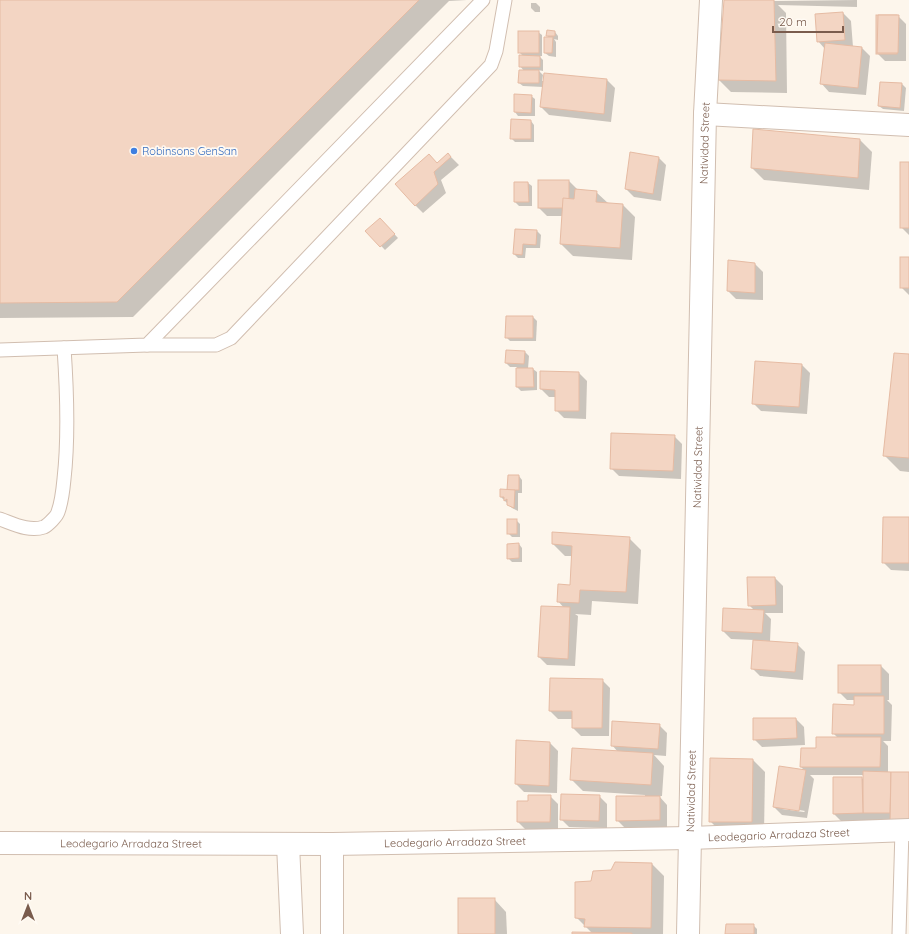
<svg xmlns="http://www.w3.org/2000/svg" width="909" height="934" font-family="Quicksand,sans-serif">
<style>
.shadow{fill:#0003;fill-rule:evenodd}
.building{fill:#f3d5c3;stroke:#e6bba3}
.lines{fill:none;stroke-linecap:round;stroke-linejoin:round}
.service-casing{stroke:#d1beb0;stroke-width:15}
.minor-casing{stroke:#d1beb0;stroke-width:24}
.tertiary-casing{stroke:#d1beb0;stroke-width:24}
.service{stroke:#fff;stroke-width:13}
.minor{stroke:#fff;stroke-width:22}
.tertiary{stroke:#fff;stroke-width:22}
.shop-dot{fill:#3f7fe0;stroke:#fffaf3;stroke-width:1.5}
.labels{text-anchor:middle;stroke-width:3.5;stroke-linejoin:round;paint-order:stroke}
.street-label{font-size:11px;fill:#7a5c4d;stroke:#fffaf3}
.shop-label{font-size:11px;fill:#366cbe;stroke:#fffaf3;text-anchor:start}
</style>
<rect width="100%" height="100%" fill="#fdf6ec"/>
<g class="shadow">
<polygon points="0,0 467,0 449,1 133,317 0,318"/>
<polygon points="725,0 776,1 857,0 857,7 778,5 786,13 787,93 731,92 719,80"/>
<polygon points="531,3 536,3 540,7 540,12 535,12 531,8"/>
<polygon points="843,13 851,21 853,47 862,48 870,56 866,95 829,92 821,83 825,49 818,41"/>
<polygon points="898,16 906,24 906,61 885,61 877,53"/>
<polygon points="538,32 542,35 542,56 539,56 543,60 543,71 538,70 543,75 542,81 607,80 615,88 611,122 549,115 541,107 543,87 523,86 519,83 524,71 520,66 523,56 519,52"/>
<polygon points="555,32 558,36 558,40 554,39 556,42 556,57 549,56 545,53 550,38 547,36"/>
<polygon points="881,83 902,84 906,88 904,111 883,109 879,106"/>
<polygon points="515,95 531,96 535,99 535,116 518,116 515,112"/>
<polygon points="531,121 534,125 534,142 515,142 511,138"/>
<polygon points="860,140 872,152 869,190 764,180 752,168"/>
<polygon points="448,154 459,165 441,180 446,193 423,213 415,205 438,164"/>
<polygon points="658,157 666,165 661,201 634,197 626,189"/>
<polygon points="909,163 909,235 901,227"/>
<polygon points="569,181 577,189 596,192 609,204 623,205 635,217 632,260 573,256 561,244 563,216 547,216 539,208"/>
<polygon points="515,183 528,183 532,186 532,206 519,206 515,202"/>
<polygon points="384,223 398,238 385,250 367,231"/>
<polygon points="516,230 537,231 541,235 540,248 526,248 525,258 518,258 514,254"/>
<polygon points="909,258 909,295 901,287"/>
<polygon points="755,264 763,272 763,300 736,299 728,291"/>
<polygon points="533,317 537,321 536,341 510,341 506,337"/>
<polygon points="525,352 529,356 528,369 533,369 537,372 537,390 521,391 517,387 517,367 510,367 506,363"/>
<polygon points="909,355 909,472 900,471 884,455"/>
<polygon points="802,365 810,373 807,414 761,411 753,403"/>
<polygon points="579,373 587,381 586,419 564,418 556,410 556,397 549,397 541,389"/>
<polygon points="674,436 682,444 681,479 619,476 611,468"/>
<polygon points="519,476 522,480 522,493 518,493 518,511 512,508 501,497 508,490"/>
<polygon points="909,518 909,571 891,570 883,562"/>
<polygon points="516,520 520,524 520,537 512,537 508,533"/>
<polygon points="629,538 641,550 638,604 592,601 591,615 575,614 578,616 575,666 547,665 539,657 564,608 558,601 571,586 573,556 565,556 553,544"/>
<polygon points="519,544 522,548 522,562 512,562 508,558"/>
<polygon points="775,578 783,586 783,613 765,613 771,619 770,642 797,644 805,652 803,680 760,676 752,668 754,640 731,639 723,631 724,609 754,610 749,605"/>
<path d="M839 666H881L889 674V700H887L892 705 891 741H883L888 746V772L909 773V830L842 822 834 814 861 778 863 779V775H810L814 779 807 818 782 815 774 807 805 771 801 767 817 749 838 738 833 733 855 706V700H847L839 692ZM782 807 805 811 804 812 782 809Z"/>
<polygon points="602,680 610,688 609,736 581,736 573,728 573,719 558,719 550,711"/>
<polygon points="796,719 804,727 805,745 762,747 754,739"/>
<polygon points="659,725 667,733 666,756 654,755 664,766 662,796 659,796 667,805 667,828 625,828 617,820 645,797 645,795 583,791 571,779 618,752 612,745"/>
<polygon points="517,741 550,743 558,751 557,793 524,792 516,784"/>
<polygon points="753,760 765,772 764,834 722,833 710,821"/>
<polygon points="550,796 558,804 558,830 526,830 518,822 529,802"/>
<polygon points="599,796 607,804 607,828 569,827 561,819"/>
<polygon points="652,864 664,876 663,934 573,934 593,934 576,917 592,882 612,871"/>
<polygon points="494,899 506,912 507,934 459,934"/>
<polygon points="753,925 757,929 757,934 726,934"/>
</g>
<g class="building">
<polygon points="0,0 419,0 117,302 0,303"/>
<polygon points="724,0 774,0 776,81 718,80"/>
<polygon points="843,12 845,40 817,42 815,14"/>
<rect x="876" y="15" width="21" height="39"/>
<polygon points="878,15 899,15 898,53 877,53"/>
<polygon points="547,30 555,31 555,36 546,36"/>
<rect x="518" y="31" width="21" height="22"/>
<polygon points="544,37 553,37 552,53 544,53"/>
<polygon points="825,43 862,47 858,88 820,84"/>
<polygon points="519,55 540,56 540,67 519,67"/>
<polygon points="519,70 539,70 539,83 518,83"/>
<polygon points="544,73 607,79 604,114 540,107"/>
<polygon points="880,82 902,83 900,108 878,106"/>
<polygon points="514,94 532,95 531,113 514,112"/>
<polygon points="511,119 531,120 531,139 510,139"/>
<polygon points="753,129 860,139 858,178 751,168"/>
<polygon points="630,152 659,157 653,194 625,189"/>
<polygon points="448,153 451,157 434,172 438,184 415,206 395,184 429,154 437,163"/>
<rect x="900" y="162" width="9" height="66"/>
<rect x="538" y="180" width="31" height="28"/>
<polygon points="514,182 528,182 529,202 514,202"/>
<polygon points="575,189 597,191 596,202 623,204 620,248 560,244 563,198 574,199"/>
<polygon points="380,218 395,234 380,247 365,231"/>
<polygon points="515,229 537,230 536,245 523,244 522,255 513,254"/>
<rect x="900" y="257" width="9" height="31"/>
<polygon points="728,260 755,263 755,293 727,291"/>
<polygon points="506,316 533,316 533,338 505,338"/>
<polygon points="506,350 525,351 524,364 505,363"/>
<polygon points="894,353 909,354 909,458 883,456"/>
<polygon points="755,361 802,364 799,407 752,404"/>
<polygon points="516,368 533,368 534,387 516,387"/>
<polygon points="540,371 579,372 579,411 555,411 555,390 540,389"/>
<polygon points="611,433 675,435 673,471 610,469"/>
<polygon points="508,475 519,475 519,490 507,490"/>
<polygon points="500,489 515,490 514,508 507,505 507,499 504,501 504,497 500,497"/>
<polygon points="883,517 909,517 909,563 882,563"/>
<rect x="507" y="519" width="10" height="15"/>
<polygon points="552,532 630,537 626,592 580,590 579,603 557,602 558,584 570,585 572,546 552,544"/>
<polygon points="519,543 519,558 507,559 507,544"/>
<polygon points="747,577 775,577 776,605 748,606"/>
<polygon points="541,606 570,607 568,659 538,657"/>
<polygon points="723,608 764,610 762,633 722,631"/>
<polygon points="753,640 798,643 795,672 751,669"/>
<rect x="838" y="665" width="43" height="28"/>
<polygon points="550,678 603,679 602,728 572,728 572,711 549,711"/>
<polygon points="854,696 884,696 884,734 832,734 833,704 854,705"/>
<polygon points="753,718 796,718 797,738 753,740"/>
<polygon points="612,721 660,724 658,749 611,746"/>
<polygon points="816,737 881,737 880,767 800,767 801,748 816,748"/>
<polygon points="516,740 550,742 549,786 515,784"/>
<polygon points="572,748 653,753 651,785 570,780"/>
<polygon points="710,758 753,759 752,822 709,822"/>
<polygon points="779,766 806,770 799,811 773,807"/>
<polygon points="863,771 891,772 890,813 863,813"/>
<polygon points="891,772 909,772 909,823 890,823"/>
<polygon points="833,777 862,777 863,813 833,814"/>
<polygon points="561,794 600,795 599,821 560,820"/>
<polygon points="528,795 551,795 550,822 517,822 517,801 528,801"/>
<polygon points="616,796 660,796 660,820 616,821"/>
<polygon points="615,862 652,863 651,928 584,927 585,919 575,918 575,882 591,881 593,871 611,870"/>
<rect x="458" y="898" width="37" height="36"/>
<polygon points="726,924 754,924 754,934 725,934"/>
<polygon points="572,932 632,933 632,934 572,934"/>
</g>
<g class="lines">
<defs>
<g id="service">
<polyline points="147,345 216,345 231,338 491,65 496,51 505,0"/>
<polyline points="0,350 147,345 483,0"/>
<path d="M0 519C14 524 29 532 44 527 48 525 57 516 58 512 62 501 63 490 64 479 69 435 67 391 64 348"/>
<polyline points="899,934 902,830"/>
</g>
<g id="minor">
<polyline points="705,114 909,125"/>
<polyline points="288,844 292,934"/>
<polyline points="332,844 332,934"/>
<path id="s1" d="M688 934 705 114 711 0"/>
</g>
<g id="tertiary">
<path id="s2" d="M0 843 332 844 690 838 909 830"/>
</g>
</defs>
<use href="#service" class="service-casing"/>
<use href="#minor" class="minor-casing"/>
<use href="#tertiary" class="tertiary-casing"/>
<use href="#service" class="service"/>
<use href="#minor" class="minor"/>
<use href="#tertiary" class="tertiary"/>
</g>
<circle class="shop-dot" cx="134" cy="151" r="4"/>
<g class="labels">
<g class="street-label">
<text dy="4" stroke="none"><textPath href="#s1" startOffset="791">Natividad Street</textPath></text>
<text dy="4" stroke="none"><textPath href="#s1" startOffset="467">Natividad Street</textPath></text>
<text dy="4" stroke="none"><textPath href="#s1" startOffset="143">Natividad Street</textPath></text>
<text dy="4" stroke="none"><textPath href="#s2" startOffset="779">Leodegario Arradaza Street</textPath></text>
<text dy="4" stroke="none"><textPath href="#s2" startOffset="455">Leodegario Arradaza Street</textPath></text>
<text dy="4" stroke="none"><textPath href="#s2" startOffset="131">Leodegario Arradaza Street</textPath></text>
</g>
<g class="shop-label">
<text x="142" y="155">Robinsons GenSan</text>
</g>
</g>
<g transform="translate(28 906)" stroke="#fffaf3" stroke-width="3" paint-order="stroke">
<path d="M0-3L7 15L0 10L-7 15Z" fill="#7a5c4d"/>
<text y="-6" font-size="11" font-weight="bold" text-anchor="middle" fill="#7a5c4d">N</text>
</g>
<path d="M773 26v6h70v-6" fill="none" stroke="#7a5c4d" stroke-width="2"/>
<text x="779" y="26" font-size="12" fill="#7a5c4d" stroke="#fffaf3" stroke-width="3" paint-order="stroke">20 m</text>
</svg>
